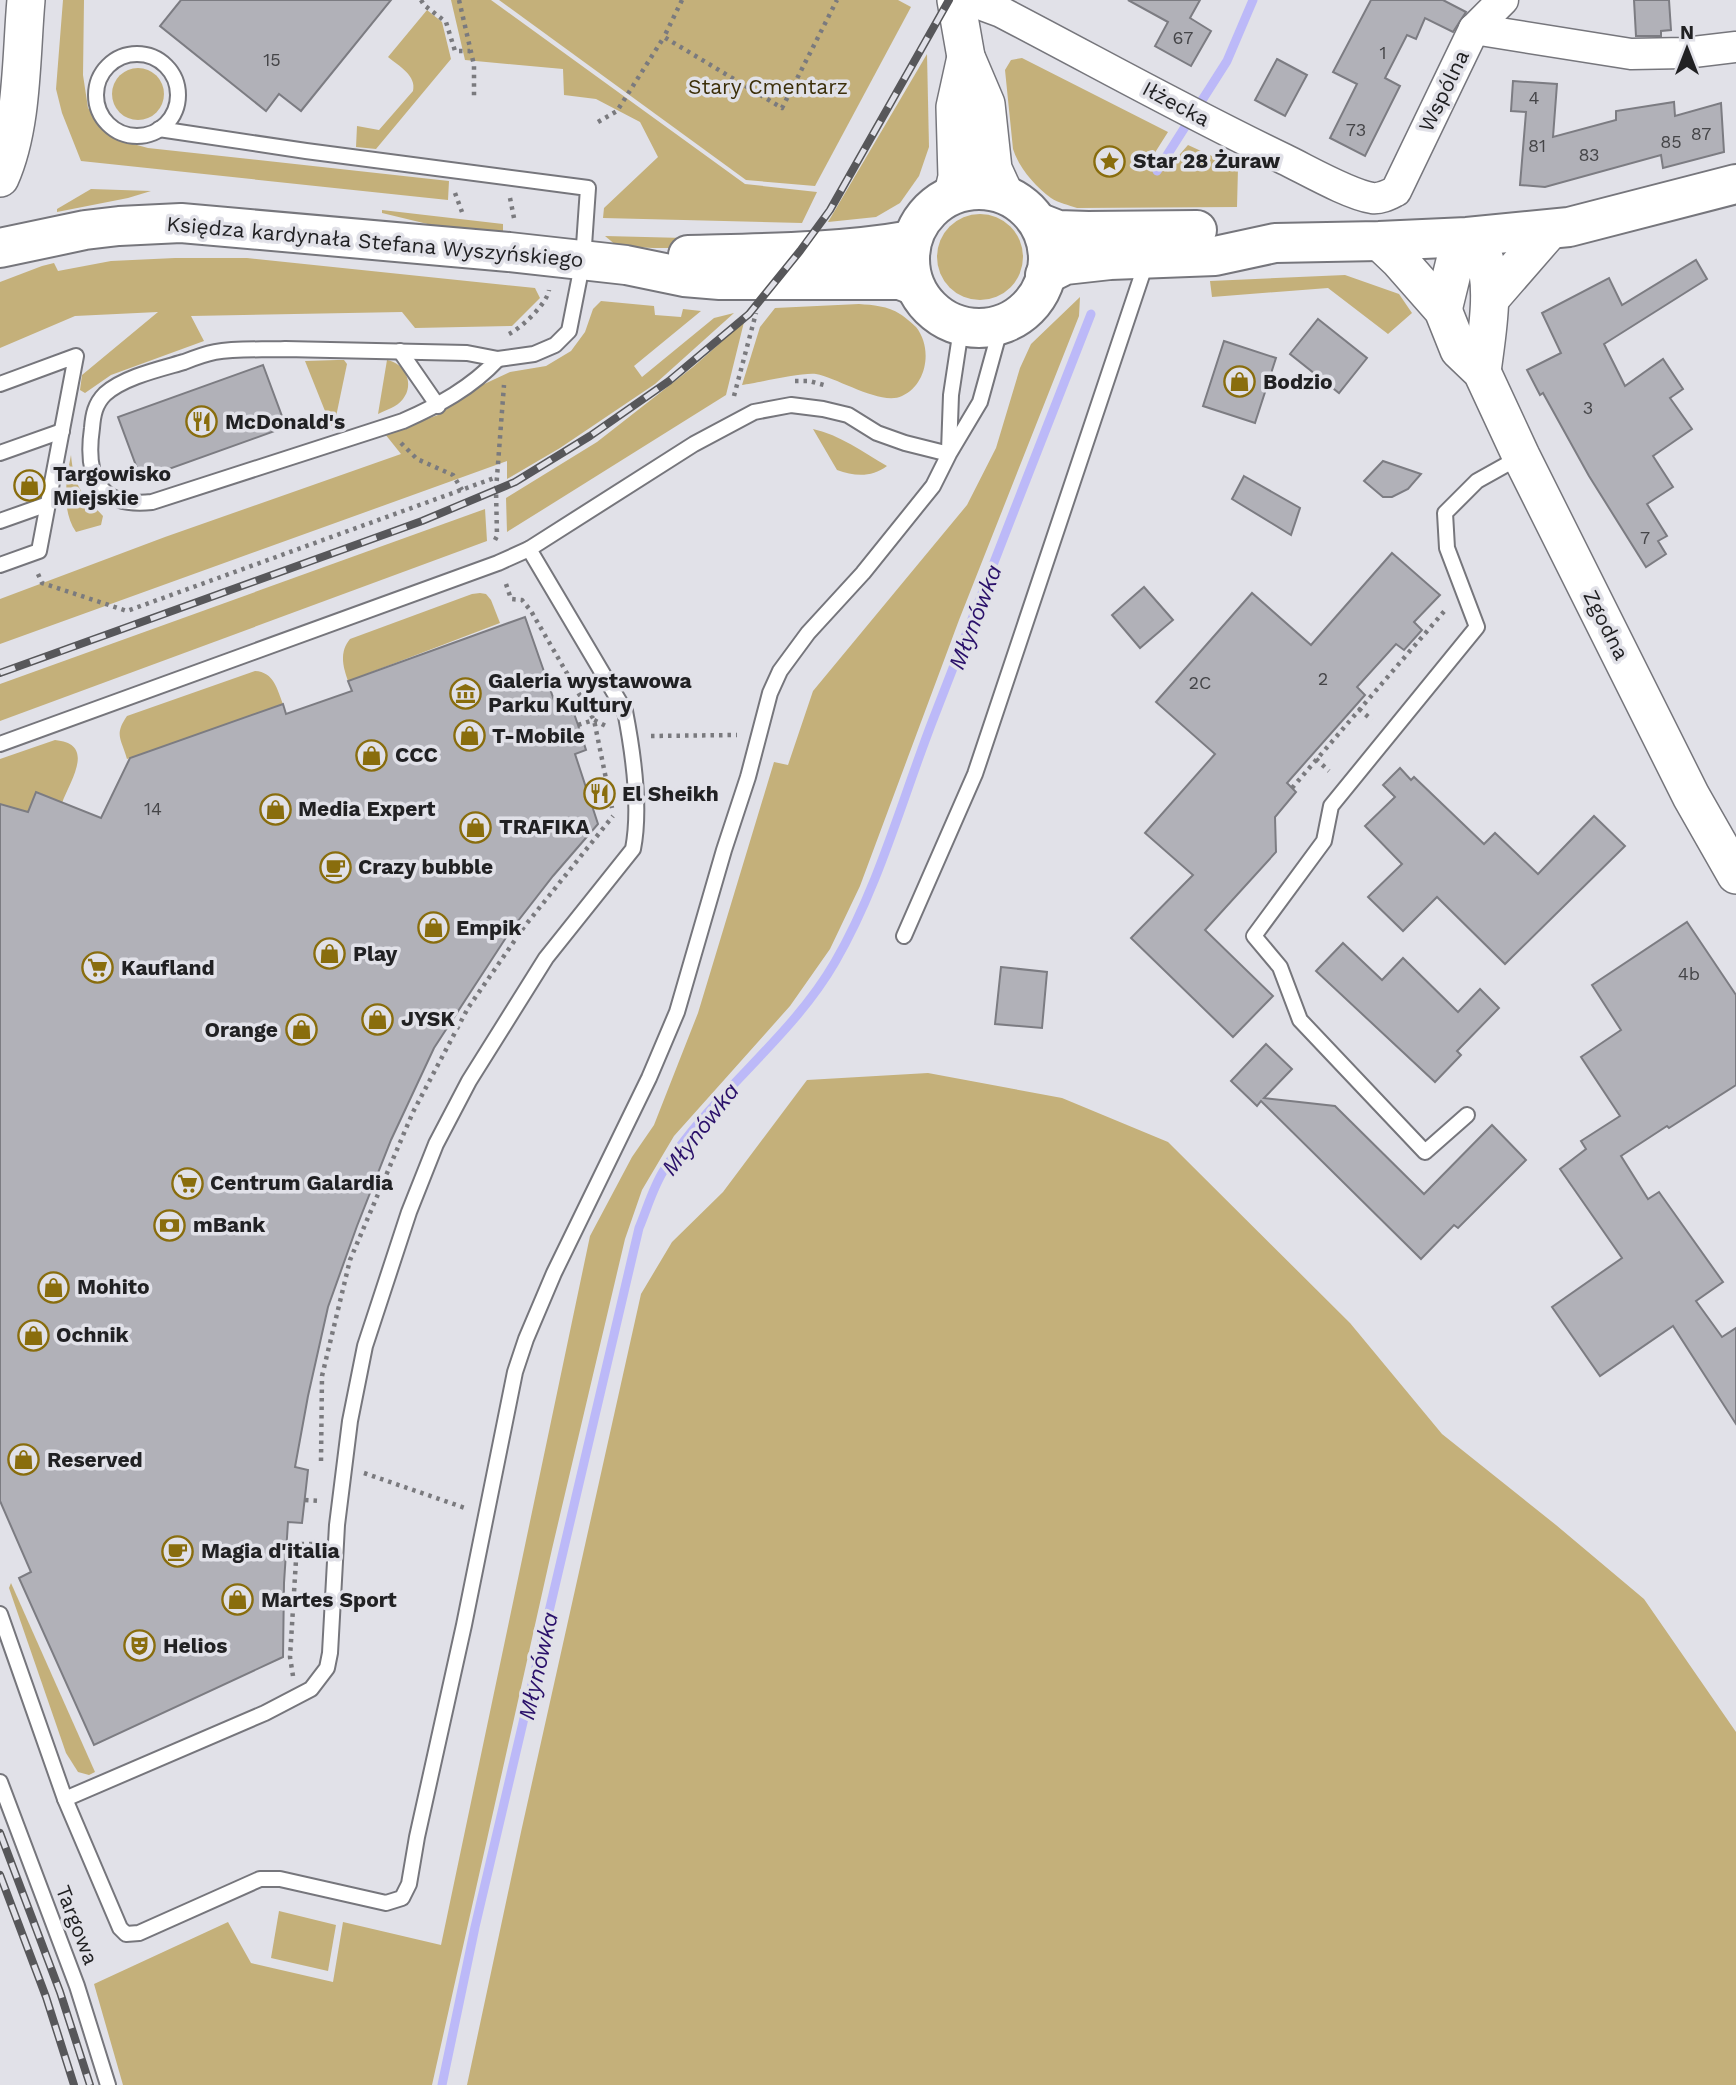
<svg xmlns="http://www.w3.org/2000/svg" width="1736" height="2085" font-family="'Work Sans',sans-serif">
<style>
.green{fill:#c4b07a}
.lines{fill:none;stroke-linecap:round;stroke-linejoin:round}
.stream{stroke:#bcb9f8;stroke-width:9}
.building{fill:#b1b1b8;stroke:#7c7c82;stroke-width:2}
.service-casing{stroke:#76767c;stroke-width:18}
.minor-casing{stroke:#76767c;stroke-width:33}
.tertiary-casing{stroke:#76767c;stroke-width:40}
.secondary-casing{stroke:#76767c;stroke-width:42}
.path{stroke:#7a7a7e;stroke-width:4.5;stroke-dasharray:3.5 5;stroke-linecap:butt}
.service{stroke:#fff;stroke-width:14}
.minor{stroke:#fff;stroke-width:30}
.tertiary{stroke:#fff;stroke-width:37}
.secondary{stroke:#fff;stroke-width:38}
.rail-casing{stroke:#57575a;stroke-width:8}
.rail{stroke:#e1e1e8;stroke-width:5;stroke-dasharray:16;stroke-linecap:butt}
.labels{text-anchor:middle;stroke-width:7;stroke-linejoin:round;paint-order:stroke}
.number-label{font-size:18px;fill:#454548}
.park-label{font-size:21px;fill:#3c2f09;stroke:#e1e1e8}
.street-label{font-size:21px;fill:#212123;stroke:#e1e1e8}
.poi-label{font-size:21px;font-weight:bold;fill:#212123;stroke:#e1e1e8;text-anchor:start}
.water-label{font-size:23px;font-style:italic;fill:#2a106a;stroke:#e1e1e8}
</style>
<rect width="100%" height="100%" fill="#e1e1e8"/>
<g class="green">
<polygon points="63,0 84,0 83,75 88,108 105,129 122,141 148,148 449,181 448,200 81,161 62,113 56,89"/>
<polygon points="451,0 491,0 745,184 817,192 802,223 603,218 604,208 658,157 640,122 596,99 564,95 563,69 465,60"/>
<polygon points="499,0 898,0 911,7 815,186 746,180"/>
<path d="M427 10 442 22 451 59 376 149 356 147 357 126 379 130 413 91C417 76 399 66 388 57Z"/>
<polygon points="927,54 929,147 919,176 900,203 876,217 828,222"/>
<path d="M1022 58 1168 132 1149 162 1174 161 1188 145 1238 168 1237 207 1077 208C1069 205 1058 203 1051 198 1035 186 1019 168 1013 149L1005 70 1011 60Z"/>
<circle cx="138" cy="94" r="26"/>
<polygon points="91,189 151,191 128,198 57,212 57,209"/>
<polygon points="382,210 503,224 503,237 469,234 382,213"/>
<circle cx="980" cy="257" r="43"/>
<polygon points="605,236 798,241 701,248 653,248 617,246"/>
<polygon points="175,258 247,258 535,288 540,298 512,326 415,328 402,312 191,316 204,341 111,375 85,393 80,390 82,375 158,312 75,316 0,348 0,282 42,266 54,263 58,271 111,261"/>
<polygon points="1345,275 1399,294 1412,313 1388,334 1328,288 1212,297 1210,281"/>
<polygon points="1080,297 1079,316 959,620 860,886 830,949 790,1006 674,1136 642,1190 625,1239 552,1549 432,2085 123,2085 94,1984 228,1922 251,1963 333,1982 343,1922 441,1945 590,1236 632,1157 654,1125 698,1013 774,762 788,765 813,691 967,505 996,448 1020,368 1031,344"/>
<polygon points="601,301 654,306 655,315 681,317 683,309 701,311 634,366 642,377 714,318 734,313 655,384 560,448 507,479 507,461 0,644 0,599 165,537 401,454 385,434 438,415 480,386 510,372 546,366 571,351 585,332 593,309"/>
<path d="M859 304C873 305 888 306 900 314 905 317 912 323 916 327 933 348 927 385 902 396 881 406 838 378 816 374 803 372 757 383 742 385L760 327 775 308Z"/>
<polygon points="744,322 726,395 507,532 506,498 597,442 693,367"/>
<polygon points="337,360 344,360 347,364 333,431 305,361"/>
<path d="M387 360C405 363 415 384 403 399 397 407 386 410 378 414Z"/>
<path d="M813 429C840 435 863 452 887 466 871 478 854 476 837 470Z"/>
<path d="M71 455C74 487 82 494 103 516L101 525 76 532C61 510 66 480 71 455Z"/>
<polygon points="485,509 487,541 0,721 0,684"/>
<path d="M480 593 486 594 491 600 500 623 348 681C343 667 339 652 350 639L472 594Z"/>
<path d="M255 671C274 672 277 689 283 704L127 759C121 738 114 735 127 716Z"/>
<path d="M55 740C96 744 71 779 62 803L36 792 28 812 3 805 0 807V759Z"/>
<polygon points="928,1073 1062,1098 1168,1142 1350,1323 1442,1434 1556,1525 1644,1599 1736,1732 1736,2085 467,2085 521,1832 641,1294 672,1242 723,1192 807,1080"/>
<polygon points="11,1583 95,1772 89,1775 78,1772 66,1753 9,1588"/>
<polygon points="279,1911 336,1925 328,1971 271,1958"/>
</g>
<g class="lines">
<g class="stream">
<polyline points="1157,171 1227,61 1253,0"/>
<path d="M442 2085 475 1927 639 1228C647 1209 653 1187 664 1170 710 1095 790 1040 835 962 879 886 902 799 934 717 985 583 1039 448 1091 314"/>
</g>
</g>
<g class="building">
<polygon points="181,0 391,0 301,111 279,94 266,111 160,26"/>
<polygon points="1128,0 1200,0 1190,18 1211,31 1191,66 1155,46 1168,22"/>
<polygon points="1371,0 1443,0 1466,12 1453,32 1425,18 1416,39 1407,35 1385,78 1400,86 1365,156 1330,138 1357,84 1333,72"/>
<polygon points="1634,0 1669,0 1671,30 1661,31 1661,36 1636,36"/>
<polygon points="1277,59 1307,75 1285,116 1255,100"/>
<polygon points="1513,81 1557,84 1553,137 1616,120 1616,111 1674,102 1675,116 1721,103 1724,152 1663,168 1661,155 1545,187 1520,185 1526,112 1511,111"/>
<polygon points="1696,260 1707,279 1604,344 1625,386 1663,359 1683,389 1670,398 1692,429 1653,456 1673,487 1647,504 1667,536 1658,541 1666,554 1646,567 1589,476 1543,393 1540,395 1527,370 1561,353 1542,313 1609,278 1622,305"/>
<polygon points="1318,319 1367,358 1339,393 1290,354"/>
<polygon points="1224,341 1276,358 1255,423 1203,406"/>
<polygon points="263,365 286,427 141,479 118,417"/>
<polygon points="1383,461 1421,474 1408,489 1392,497 1383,497 1364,481"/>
<polygon points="1244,476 1300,508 1291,535 1232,499"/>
<polygon points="1392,553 1440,595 1414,622 1422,630 1404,650 1396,644 1357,687 1365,695 1287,783 1296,792 1275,817 1276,852 1205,930 1273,996 1233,1037 1131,938 1193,875 1145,833 1215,754 1156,702 1252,593 1311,645"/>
<polygon points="1144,587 1173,620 1140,648 1112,615"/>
<polygon points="525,617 555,703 569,699 578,725 586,750 575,754 598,824 553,876 511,930 434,1048 391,1140 357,1226 328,1307 308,1396 295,1467 308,1470 302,1523 288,1522 284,1583 283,1657 94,1745 19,1578 31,1572 0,1501 0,804 28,812 36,792 101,818 130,758 283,704 286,714 352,691 348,681"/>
<polygon points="1400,768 1411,780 1414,777 1484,844 1495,833 1538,874 1594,816 1625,846 1505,964 1437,897 1403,931 1368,897 1402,864 1365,826 1395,797 1383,785"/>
<polygon points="1687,922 1736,995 1736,1085 1669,1128 1667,1126 1621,1156 1648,1199 1659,1192 1723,1282 1696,1301 1722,1337 1736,1328 1736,1424 1673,1326 1600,1376 1552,1307 1622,1258 1560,1169 1586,1149 1581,1141 1620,1116 1581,1057 1621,1030 1592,985"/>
<polygon points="1343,943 1382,980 1403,958 1458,1012 1480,989 1499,1008 1457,1051 1461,1055 1435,1082 1316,971"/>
<polygon points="1001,967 1047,972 1042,1028 995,1024"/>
<polygon points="1266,1044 1292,1069 1264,1098 1335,1106 1424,1194 1492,1125 1526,1160 1458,1228 1454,1225 1421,1259 1261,1101 1257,1106 1231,1081"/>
</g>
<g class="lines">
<defs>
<g id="service">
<circle cx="137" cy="95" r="41"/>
<polyline points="159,129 306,151 588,188 583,260 569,331 555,345 534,354 498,359"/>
<path d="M285 349 467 353 498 359C471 388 439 405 403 421L152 502C98 508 85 476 92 428 93 415 95 404 105 394 124 377 160 369 184 362 194 358 205 354 215 352 237 348 263 350 285 349Z"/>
<polyline points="400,351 438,406"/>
<polyline points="0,384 76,356 39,551 0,565"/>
<polyline points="949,451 951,395 959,342 955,324"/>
<polyline points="0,453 62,431"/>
<path d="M949 454 905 443 877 433 848 415 823 409 791 405 754 412 694 444 529 549 625 711C633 752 641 808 633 849L546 958 469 1081 436 1144 409 1212 365 1346 350 1421 337 1525 330 1653 327 1668 311 1689 265 1713 65 1799 120 1928 126 1934 139 1933 260 1879H280L386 1903 402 1898 409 1884 417 1837 464 1625 515 1372 526 1339 554 1273 649 1078 677 1012 724 850 748 777 770 693 780 671 808 633 863 573 933 486 949 454 980 402 1001 326"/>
<polyline points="0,521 48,504"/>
<polyline points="0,744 498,563 529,549"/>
<polyline points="904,936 975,774 1146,263"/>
<polyline points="1467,1115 1425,1152 1300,1020 1280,967 1254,936 1324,841 1331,806 1477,627 1447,548 1445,513 1477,481 1520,457"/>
<polyline points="0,1614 65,1799"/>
<polyline points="0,1782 77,1986 108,2085"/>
</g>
<g id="minor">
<path d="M956 1 982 5 1001 12C1095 61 1188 113 1284 159 1307 170 1348 194 1372 198 1381 199 1388 195 1396 191L1474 29 1503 0"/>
<polyline points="1474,29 1631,54 1685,53 1736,47"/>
</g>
<g id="tertiary">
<polyline points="956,0 966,57 986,104 993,169 1004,193"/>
<path d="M0 178C23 127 21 56 26 0"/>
<polyline points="953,194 957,177 955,107 966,57"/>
<polyline points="1379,241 1399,260 1443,310 1459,350 1482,372 1521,456 1691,796 1736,875"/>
<polyline points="1490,299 1550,230"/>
<path d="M1443 310 1456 257 1467 237C1472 242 1478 247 1482 253 1497 284 1486 338 1482 372"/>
</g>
<g id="secondary">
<circle cx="979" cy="259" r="69"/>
<polyline points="1040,223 1058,230 1088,231 1197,230"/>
<polyline points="0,248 85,230 119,226 181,223 509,252 626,265 684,277 720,280 900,280 913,285"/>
<path d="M688 255C762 253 839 253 912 240"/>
<polyline points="1045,275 1065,265 1110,260 1215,256 1275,243 1379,241 1467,237 1569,227 1736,184"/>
</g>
</defs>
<use href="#service" class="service-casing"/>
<use href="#minor" class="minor-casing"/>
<use href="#tertiary" class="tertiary-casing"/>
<use href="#secondary" class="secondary-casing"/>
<g class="path">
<polyline points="421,0 424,5 446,22 455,51 470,51"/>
<polyline points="459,0 474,65 474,100"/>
<polyline points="682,0 664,37 782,108 837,0"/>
<polyline points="598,122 617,111 664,37"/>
<polyline points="455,193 462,212"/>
<polyline points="510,198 514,218"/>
<path d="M509 334C521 328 547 304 549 290"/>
<polyline points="795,381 809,381 824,385"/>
<polyline points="734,396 756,313"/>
<polyline points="401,443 417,459 453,475 462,490"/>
<polyline points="495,540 497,536 496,490 504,385"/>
<polyline points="38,574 42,583 127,611 497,477"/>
<polyline points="506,584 511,599 522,600 531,611 594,720 612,808"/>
<polyline points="1359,709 1372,720"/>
<polyline points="578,725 594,720 606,726"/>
<polyline points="651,736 737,735"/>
<polyline points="1316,759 1329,771"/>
<polyline points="1292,788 1447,608"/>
<polyline points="321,1461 322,1376 350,1260 413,1112 468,1008 524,927 613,816"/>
<polyline points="364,1473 468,1509"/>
<polyline points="305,1500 321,1501"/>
<polyline points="293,1676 290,1657 297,1544 314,1544"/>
</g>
<use href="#service" class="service"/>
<use href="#minor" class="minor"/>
<use href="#tertiary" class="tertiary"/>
<use href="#secondary" class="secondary"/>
<defs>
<g id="rail">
<polyline points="0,673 422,521 515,482 590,436 669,381 749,314 800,251 830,210 949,0"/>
<polyline points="0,1833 60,1992 90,2085"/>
<polyline points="0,1875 46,1997 74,2085"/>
</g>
</defs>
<use href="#rail" class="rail-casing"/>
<use href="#rail" class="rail"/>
</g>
<defs>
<symbol id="sight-ring" viewBox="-11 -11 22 22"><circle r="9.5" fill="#e1e1e8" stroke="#896d0d" stroke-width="1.5"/><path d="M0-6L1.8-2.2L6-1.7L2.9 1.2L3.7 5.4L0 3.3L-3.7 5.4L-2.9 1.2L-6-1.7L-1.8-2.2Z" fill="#896d0d"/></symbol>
<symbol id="shop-ring" viewBox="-11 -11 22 22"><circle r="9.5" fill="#e1e1e8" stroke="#896d0d" stroke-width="1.5"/><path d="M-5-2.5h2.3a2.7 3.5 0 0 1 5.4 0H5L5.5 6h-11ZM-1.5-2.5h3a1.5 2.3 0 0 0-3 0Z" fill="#896d0d"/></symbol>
<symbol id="restaurant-ring" viewBox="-11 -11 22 22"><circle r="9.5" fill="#e1e1e8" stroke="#896d0d" stroke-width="1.5"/><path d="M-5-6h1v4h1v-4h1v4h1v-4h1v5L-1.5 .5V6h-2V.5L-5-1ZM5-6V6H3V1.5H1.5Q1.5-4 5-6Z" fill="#896d0d"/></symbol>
<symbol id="museum-ring" viewBox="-11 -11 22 22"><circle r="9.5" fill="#e1e1e8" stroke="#896d0d" stroke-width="1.5"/><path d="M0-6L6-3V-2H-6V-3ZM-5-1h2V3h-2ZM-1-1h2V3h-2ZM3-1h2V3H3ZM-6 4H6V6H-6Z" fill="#896d0d"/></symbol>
<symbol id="cafe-ring" viewBox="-11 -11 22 22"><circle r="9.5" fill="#e1e1e8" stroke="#896d0d" stroke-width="1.5"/><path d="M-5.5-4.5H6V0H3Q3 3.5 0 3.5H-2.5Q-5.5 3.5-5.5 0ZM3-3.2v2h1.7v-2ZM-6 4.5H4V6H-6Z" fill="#896d0d"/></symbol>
<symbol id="supermarket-ring" viewBox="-11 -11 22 22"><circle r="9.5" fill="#e1e1e8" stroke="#896d0d" stroke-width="1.5"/><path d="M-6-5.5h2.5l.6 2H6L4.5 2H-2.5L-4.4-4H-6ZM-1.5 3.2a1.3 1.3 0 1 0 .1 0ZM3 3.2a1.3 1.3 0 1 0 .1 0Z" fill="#896d0d"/></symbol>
<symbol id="bank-ring" viewBox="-11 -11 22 22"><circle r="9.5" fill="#e1e1e8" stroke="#896d0d" stroke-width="1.5"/><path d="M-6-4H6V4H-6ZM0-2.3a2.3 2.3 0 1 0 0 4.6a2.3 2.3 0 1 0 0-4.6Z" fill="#896d0d"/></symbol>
<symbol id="theatre-ring" viewBox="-11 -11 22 22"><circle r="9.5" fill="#e1e1e8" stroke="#896d0d" stroke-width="1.5"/><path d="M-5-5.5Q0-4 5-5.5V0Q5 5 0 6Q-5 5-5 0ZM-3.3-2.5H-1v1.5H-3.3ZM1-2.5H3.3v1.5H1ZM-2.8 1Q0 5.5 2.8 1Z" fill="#896d0d"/></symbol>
</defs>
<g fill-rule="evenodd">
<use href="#sight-ring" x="1092" y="144" width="35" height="35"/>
<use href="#shop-ring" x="1222" y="364" width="35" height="35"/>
<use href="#restaurant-ring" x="184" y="404" width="35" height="35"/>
<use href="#shop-ring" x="12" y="468" width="35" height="35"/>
<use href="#museum-ring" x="448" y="676" width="35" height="35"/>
<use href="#shop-ring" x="452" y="718" width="35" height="35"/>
<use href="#shop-ring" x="354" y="738" width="35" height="35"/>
<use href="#restaurant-ring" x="582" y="776" width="35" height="35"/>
<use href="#shop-ring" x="258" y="792" width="35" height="35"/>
<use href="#shop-ring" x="458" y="810" width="35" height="35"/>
<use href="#cafe-ring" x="318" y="850" width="35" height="35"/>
<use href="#shop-ring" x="416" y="910" width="35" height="35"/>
<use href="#shop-ring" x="312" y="936" width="35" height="35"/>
<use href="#supermarket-ring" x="80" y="950" width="35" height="35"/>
<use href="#shop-ring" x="360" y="1002" width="35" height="35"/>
<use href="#shop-ring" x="284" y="1012" width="35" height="35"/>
<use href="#supermarket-ring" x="170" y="1166" width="35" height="35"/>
<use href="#bank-ring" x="152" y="1208" width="35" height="35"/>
<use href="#shop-ring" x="36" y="1270" width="35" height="35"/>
<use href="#shop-ring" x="16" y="1318" width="35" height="35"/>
<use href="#shop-ring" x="6" y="1442" width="35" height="35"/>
<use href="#cafe-ring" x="160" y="1534" width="35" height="35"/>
<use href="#shop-ring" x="220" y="1582" width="35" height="35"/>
<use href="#theatre-ring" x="122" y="1628" width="35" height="35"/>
</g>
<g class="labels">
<g class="number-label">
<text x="1183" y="44">67</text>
<text x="1383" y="59">1</text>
<text x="272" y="66">15</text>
<text x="1534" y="104">4</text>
<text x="1356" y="136">73</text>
<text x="1701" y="140">87</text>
<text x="1671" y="148">85</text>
<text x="1537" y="152">81</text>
<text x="1589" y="161">83</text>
<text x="1588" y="414">3</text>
<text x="1645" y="544">7</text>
<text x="1323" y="685">2</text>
<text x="1200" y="689">2C</text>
<text x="153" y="815">14</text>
<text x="1689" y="980">4b</text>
</g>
<g class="park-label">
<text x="768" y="94">Stary Cmentarz</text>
</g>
<g class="street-label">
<text transform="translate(1444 91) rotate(-64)" y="7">Wspólna</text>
<text transform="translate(1176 104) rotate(28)" y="7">Iłżecka</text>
<text transform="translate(375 242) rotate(5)" y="7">Księdza kardynała Stefana Wyszyńskiego</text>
<text transform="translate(1606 625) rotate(63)" y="7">Zgodna</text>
<text transform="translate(77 1925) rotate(69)" y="7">Targowa</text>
</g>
<g class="poi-label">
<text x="1133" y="168">Star 28 Żuraw</text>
<text x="1263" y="389">Bodzio</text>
<text x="225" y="429">McDonald's</text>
<text x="53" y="481">Targowisko<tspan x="53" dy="24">Miejskie</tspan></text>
<text x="488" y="688">Galeria wystawowa<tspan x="488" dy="24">Parku Kultury</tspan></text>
<text x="492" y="743">T-Mobile</text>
<text x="395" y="762">CCC</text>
<text x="622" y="801">El Sheikh</text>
<text x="298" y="816">Media Expert</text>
<text x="499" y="834">TRAFIKA</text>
<text x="358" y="874">Crazy bubble</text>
<text x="456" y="935">Empik</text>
<text x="353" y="961">Play</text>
<text x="121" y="975">Kaufland</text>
<text x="401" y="1026">JYSK</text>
<text x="278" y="1037" text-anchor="end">Orange</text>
<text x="210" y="1190">Centrum Galardia</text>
<text x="193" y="1232">mBank</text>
<text x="77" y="1294">Mohito</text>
<text x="56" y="1342">Ochnik</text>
<text x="47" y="1467">Reserved</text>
<text x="201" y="1558">Magia d'italia</text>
<text x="261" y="1607">Martes Sport</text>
<text x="163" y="1653">Helios</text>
</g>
<g class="water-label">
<text transform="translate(975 617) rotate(-69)" y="8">Młynówka</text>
<text transform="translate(700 1129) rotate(-52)" y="8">Młynówka</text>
<text transform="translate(538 1666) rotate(-77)" y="8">Młynówka</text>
</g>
</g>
<g transform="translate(1687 49)" stroke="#e1e1e8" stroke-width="5" paint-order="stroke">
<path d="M0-5L12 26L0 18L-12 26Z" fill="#212123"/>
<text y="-10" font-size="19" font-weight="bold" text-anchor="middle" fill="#212123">N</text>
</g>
</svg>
